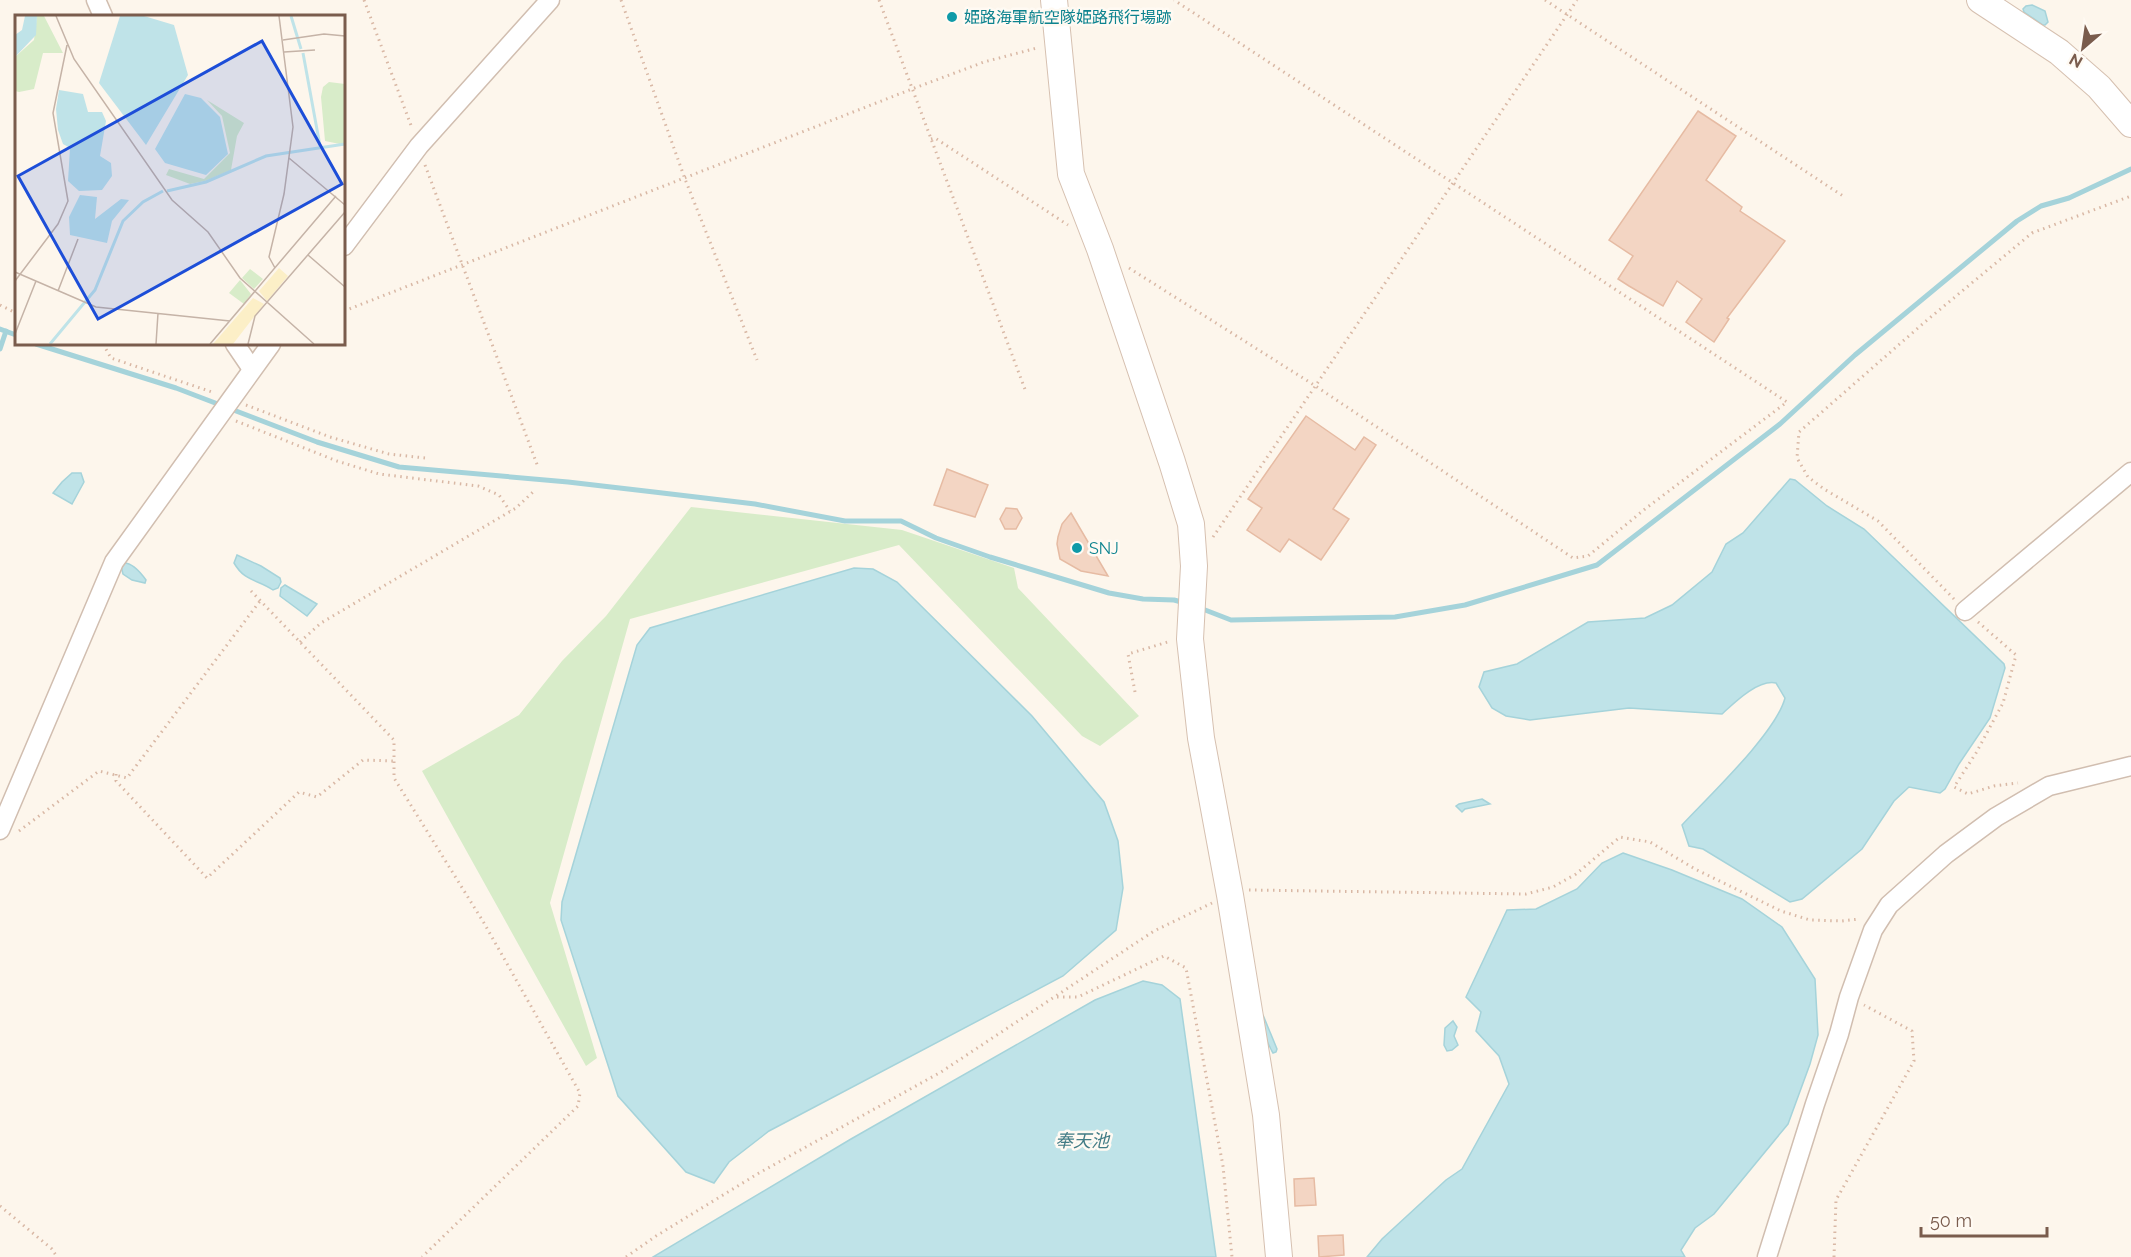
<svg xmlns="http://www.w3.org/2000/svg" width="2131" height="1257" font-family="Raleway,'Noto Sans JP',sans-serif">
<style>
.green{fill:#d8ecc9}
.water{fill:#bfe3e8;stroke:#a5d3da;stroke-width:1.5}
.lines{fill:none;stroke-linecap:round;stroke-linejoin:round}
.stream{stroke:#a5d3da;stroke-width:5}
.building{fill:#f3d5c3;stroke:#e6bba3;stroke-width:1.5}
.street-casing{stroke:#d1beb0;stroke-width:21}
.secondary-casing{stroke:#d6c0b0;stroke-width:28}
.path{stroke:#d9b8a5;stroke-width:3;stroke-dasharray:1.5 4.5;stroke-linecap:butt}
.street{stroke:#fff;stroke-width:18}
.secondary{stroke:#fff;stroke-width:26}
.culture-dot{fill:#0f9aa8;stroke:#fffaf3;stroke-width:2}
.labels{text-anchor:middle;stroke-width:5;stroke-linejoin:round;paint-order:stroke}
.culture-label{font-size:16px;fill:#0d838f;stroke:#fffaf3;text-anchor:start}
.water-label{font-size:18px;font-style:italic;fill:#437c86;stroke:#fffaf3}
.inset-river{fill:none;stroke:#bfe3e8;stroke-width:3}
.inset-road{fill:none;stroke:#c5b3a7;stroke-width:1.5}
.view{fill:#1d4ed8;fill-opacity:0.15;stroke:#1d4ed8;stroke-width:3}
.inset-edge{fill:none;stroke:#7a5c4d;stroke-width:3}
</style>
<rect width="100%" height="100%" fill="#fdf6ec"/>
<polygon class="green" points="691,507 902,530 1014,568 1018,588 1139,716 1100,746 1082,736 899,545 630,619 550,903 597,1058 586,1066 422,771 519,715 562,661 606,616"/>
<g class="water">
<polygon points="2032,5 2045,11 2048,22 2045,25 2043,25 2024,12 2023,9 2026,6"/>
<polygon points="72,473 81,473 84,482 72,504 53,493 62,482"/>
<path d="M1790 479 1795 480 1827 506 1864 529 2004 664 2005 668 1990 718 1959 764 1945 789 1940 793 1909 787 1894 801 1862 849 1802 899 1790 902 1703 849 1689 846 1682 825C1708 797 1776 733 1785 698L1776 683C1758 679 1734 703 1722 714L1629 708 1530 720 1506 716 1492 708 1479 687 1484 672 1517 664 1588 622 1645 618 1672 605 1712 572 1726 544 1743 533Z"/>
<path d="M237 555 261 566 280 578 281 582 278 588 273 590C257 579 245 582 234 563Z"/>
<path d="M124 563C133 563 141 573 146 580L145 583 132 580 123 574 121 566Z"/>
<polygon points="854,568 873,569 897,582 1032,716 1104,802 1118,841 1123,888 1116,930 1063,976 769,1131 729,1162 714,1183 686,1172 618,1096 561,920 562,902 637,645 650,628"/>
<polygon points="285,585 317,604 307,616 280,596 281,588"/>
<polygon points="1482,799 1490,804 1465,809 1462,812 1456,806 1459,804"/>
<polygon points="1623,853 1672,870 1742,899 1782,927 1815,979 1818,1035 1810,1064 1788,1124 1714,1214 1695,1228 1681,1250 1685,1257 1367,1257 1382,1239 1446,1180 1462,1169 1509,1084 1499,1056 1476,1031 1481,1012 1466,997 1507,910 1536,909 1577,889 1602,863"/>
<polygon points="1143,981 1162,985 1180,999 1216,1257 653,1257 851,1139 1095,1000"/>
<path d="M1263 1015 1277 1049 1276 1052 1273 1053C1266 1042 1262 1027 1263 1015Z"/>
<polygon points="1453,1021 1457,1027 1454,1036 1458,1045 1452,1050 1447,1051 1444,1045 1445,1028"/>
</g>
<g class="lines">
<g class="stream">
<polyline points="0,329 16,335"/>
<polyline points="36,344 176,388 317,442 399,467 568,482 654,492 755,504 845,521 901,521 936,538 990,557 1109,593 1143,599 1174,600 1185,603"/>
<polyline points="0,349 6,331"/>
<polyline points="1200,608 1231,620 1395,617 1465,605 1597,565 1780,424 1855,355 2017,221 2041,206 2069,198 2131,169"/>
</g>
</g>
<g class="building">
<polygon points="1698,111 1736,136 1706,180 1742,207 1740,211 1785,241 1727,318 1729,319 1714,342 1686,322 1702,299 1677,281 1663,306 1629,286 1618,279 1633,256 1609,240"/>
<polygon points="1306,416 1355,450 1364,437 1376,445 1333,509 1349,519 1321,560 1289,539 1280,552 1247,530 1262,508 1248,499"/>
<polygon points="947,469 988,485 975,517 934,505"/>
<polygon points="1006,508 1017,509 1022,518 1016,529 1005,529 1000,519"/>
<polygon points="1071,513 1108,576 1081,571 1060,559 1057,544 1058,537 1062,524"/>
<polygon points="1314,1178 1316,1205 1295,1206 1294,1179"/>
<polygon points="1343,1235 1344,1255 1319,1257 1318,1236"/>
</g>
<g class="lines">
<defs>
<g id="street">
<polyline points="96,0 103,16"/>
<polyline points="344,246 419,146 550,0"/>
<polyline points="235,344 252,369"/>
<polyline points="1965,611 2131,472"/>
<polyline points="0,830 114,562 271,344"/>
<polyline points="1767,1257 1815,1104 1839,1034 1849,997 1873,930 1889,905 1946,854 1996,817 2049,786 2131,766"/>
</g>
<g id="secondary">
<polyline points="1054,0 1071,174 1100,249 1172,462 1191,524 1194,566 1190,639 1201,738 1230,895 1266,1115 1279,1257"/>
<polyline points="1980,0 2059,52 2099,87 2131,124"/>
</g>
</defs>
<use href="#street" class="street-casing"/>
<use href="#secondary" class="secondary-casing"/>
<g class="path">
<polyline points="364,0 412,128"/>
<polyline points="621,0 685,179 757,360"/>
<polyline points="879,0 1026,392"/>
<polyline points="1545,0 1843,196"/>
<polyline points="931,139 935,138 1068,225"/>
<polyline points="425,165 538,467"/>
<polyline points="1129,268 1314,385 1573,558 1588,556 1645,509 1787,402 1174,0"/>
<polyline points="0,305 16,313"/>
<polyline points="344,311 912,89 984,62 1037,48"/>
<polyline points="103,344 111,358 215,393"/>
<polyline points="246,405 330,437 389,454 425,458"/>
<polyline points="236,421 337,461 379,474 478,486 499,495 510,511"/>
<polyline points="1213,537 1577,0"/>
<polyline points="251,591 394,740 394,778 484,923 580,1093 578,1106 422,1257"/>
<polyline points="1954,599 1878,521 1824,489 1808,477 1797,458 1799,432 1926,321 2032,233 2131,196"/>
<polyline points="1978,622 2016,655 2003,703 1976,753 1954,787 1968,794 1994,786 2018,783"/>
<polyline points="300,642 321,623 516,508 534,491"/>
<polyline points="1135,692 1128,654 1171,641"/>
<polyline points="116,774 116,781 207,878 299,792 317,797 363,760 394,761"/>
<polyline points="19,831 99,771 127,778 260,601"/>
<polyline points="1249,890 1526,894 1553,887 1576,874 1620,837 1650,842 1695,869 1781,911 1810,920 1842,921 1859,919"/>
<polyline points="1057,997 1078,997 1164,956 1186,968 1223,1166 1232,1257"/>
<polyline points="0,1206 52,1249 57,1257"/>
<polyline points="626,1257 656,1236 759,1173 941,1072 1154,931 1212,903"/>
<polyline points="1834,1257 1836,1200 1914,1061 1912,1031 1864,1005"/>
</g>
<use href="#street" class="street"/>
<use href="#secondary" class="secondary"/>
</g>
<g class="culture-dot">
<circle cx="952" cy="17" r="6"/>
<circle cx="1077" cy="548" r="6"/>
</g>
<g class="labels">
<g class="culture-label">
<text x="964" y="23">姫路海軍航空隊姫路飛行場跡</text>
<text x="1089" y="554">SNJ</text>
</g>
<g class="water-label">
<text x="1082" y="1147">奉天池</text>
</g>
</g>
<g transform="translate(15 15)">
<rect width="330" height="330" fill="#fdf6ec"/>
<path d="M22 1H29L48 38H28L19 74 4 77 0 76V42L19 25ZM314 67 330 69V130L310 126 306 82 308 72ZM192 85 229 108 222 121 216 155 190 166 175 169 151 160 154 154 189 164 215 138 207 101ZM235 254 248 264 239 274 227 263ZM225 265 236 279 229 289 214 278Z" fill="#d8ecc9"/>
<path d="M264 253 273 261 252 286 244 276ZM238 283 249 289 218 329H198Z" fill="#fcefc7"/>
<path d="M10 1H22L21 20 0 42V20L7 15ZM105 1H129L159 10 173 60 131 130 84 68ZM44 75 68 79 73 97H87L91 106 85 141 96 148 97 161 87 175 64 176 53 166 55 133 48 129 43 115 41 94ZM170 79 186 83 205 102 213 139 191 160 150 148 140 134ZM65 180 82 182 80 204 106 184 114 185 97 206 92 228 55 220 54 202Z" fill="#bfe3e8"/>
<path class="inset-river" d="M276 1 286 34M288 38 305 131M152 176 191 167 251 141 330 129M35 329 80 275 108 206 128 187 148 176"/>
<path class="inset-road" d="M41 1 59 44 157 185 193 217 225 263 299 329M268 25 309 19 330 21M269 37 300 35M274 143 330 190M293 240 330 272M260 253 254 242 269 179 278 112 264 1M0 257 81 292 215 306M0 266 43 209 53 186 38 98 52 30M43 276 63 224M0 319 21 266M141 329 143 298M195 329 321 181M233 329 240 301 330 197"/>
<path class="view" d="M247 26 327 169 83 304 3 161Z"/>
<rect width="330" height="330" class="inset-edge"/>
</g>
<g transform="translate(2083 48) rotate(209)" stroke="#fffaf3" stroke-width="4.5" paint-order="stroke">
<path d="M0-4.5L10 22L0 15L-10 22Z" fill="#7a5c4d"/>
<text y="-9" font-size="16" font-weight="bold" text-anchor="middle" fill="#7a5c4d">N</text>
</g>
<path d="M1921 1227v9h126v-9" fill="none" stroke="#7a5c4d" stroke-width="3"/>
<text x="1930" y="1227" font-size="18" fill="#7a5c4d" stroke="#fffaf3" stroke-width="4.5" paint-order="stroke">50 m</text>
</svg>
